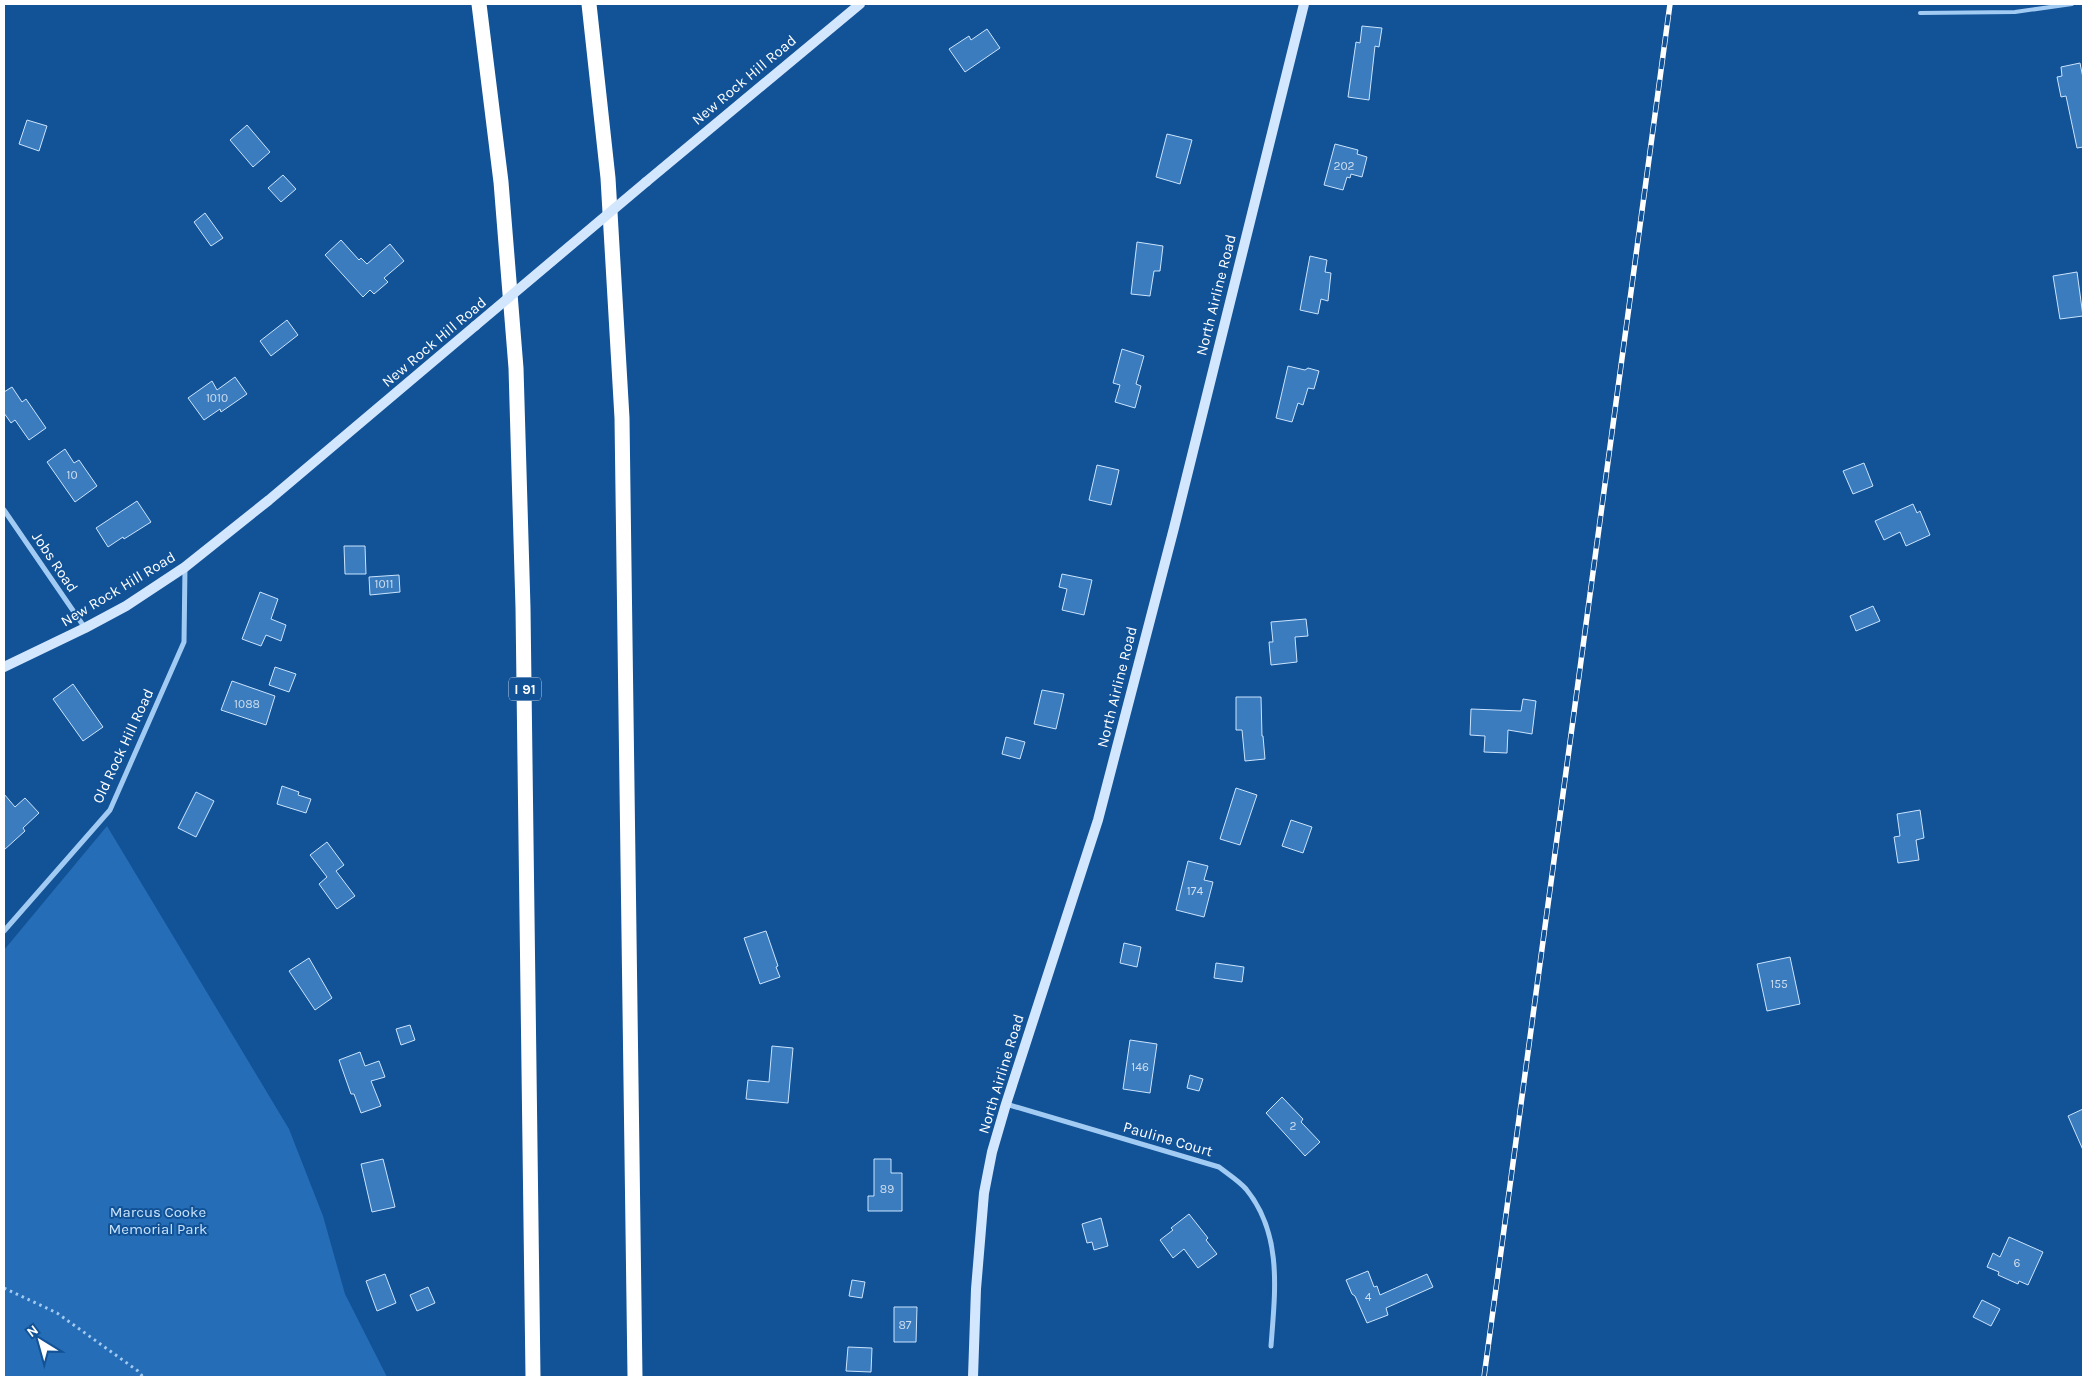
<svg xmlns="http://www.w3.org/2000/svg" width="2087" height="1381" font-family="Karla,sans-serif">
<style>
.green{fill:#256db6}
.building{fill:#3b7cbf;stroke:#cae4fd}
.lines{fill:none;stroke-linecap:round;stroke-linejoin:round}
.path{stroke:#a2cbf3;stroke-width:3;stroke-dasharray:2.5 4;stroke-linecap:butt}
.lane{stroke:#a2cbf3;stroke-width:4}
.street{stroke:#a2cbf3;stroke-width:5}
.secondary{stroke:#d2e6fd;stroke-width:10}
.highway{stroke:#fff;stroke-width:15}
.rail-casing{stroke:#fff;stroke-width:5.5}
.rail{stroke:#125297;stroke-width:4;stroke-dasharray:11;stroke-linecap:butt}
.secondary-bridge{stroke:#d2e6fd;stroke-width:10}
.labels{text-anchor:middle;stroke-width:4;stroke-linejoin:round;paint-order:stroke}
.number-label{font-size:12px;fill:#cedeef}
.shield{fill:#125297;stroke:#b8cbe0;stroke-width:1}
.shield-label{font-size:14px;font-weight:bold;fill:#fff}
.street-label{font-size:15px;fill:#fff;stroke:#125297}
.park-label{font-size:15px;fill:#cae4fd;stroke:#125297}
</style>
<rect width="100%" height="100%" fill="#125297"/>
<polygon class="green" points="107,826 289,1129 323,1216 345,1294 387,1377 4,1377 4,950"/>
<g class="building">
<polygon points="1362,26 1382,28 1379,47 1375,46 1369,100 1348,97 1356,42 1360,43"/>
<polygon points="987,29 1000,48 965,72 949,49 969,36 971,40"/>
<polygon points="2080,63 2083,78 2083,147 2077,148 2066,96 2061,97 2057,77 2062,76 2061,67"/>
<polygon points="27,120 47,126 39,151 19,144"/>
<polygon points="247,125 270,152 253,167 230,140"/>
<polygon points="1167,134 1192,140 1180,184 1156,177"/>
<polygon points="1335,144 1358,150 1357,154 1367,157 1362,177 1351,174 1350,178 1347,177 1343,190 1324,185"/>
<polygon points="283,175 296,189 281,202 268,188"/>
<polygon points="205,213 223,238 211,246 194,222"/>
<polygon points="341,240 359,260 361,258 367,264 390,244 404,261 384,278 388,282 374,294 370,290 363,297 325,255"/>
<polygon points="1137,242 1163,246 1160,271 1154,271 1150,296 1131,294"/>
<polygon points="1310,256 1327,260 1325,272 1331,273 1328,301 1321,299 1318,314 1300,310"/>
<polygon points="2077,272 2083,316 2060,319 2053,276"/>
<polygon points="287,320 298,335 271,356 260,341"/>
<polygon points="1122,349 1144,356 1136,384 1141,386 1135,408 1115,402 1120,385 1113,383"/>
<polygon points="1288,366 1305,370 1308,368 1319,371 1314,389 1308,388 1303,405 1298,403 1292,422 1276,418"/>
<polygon points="235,377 247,394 221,412 220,409 204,420 188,398 212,381 217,390"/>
<polygon points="12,387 22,402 26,399 46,428 29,440 15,420 11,423 4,413 4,392"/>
<polygon points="65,449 74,463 79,460 97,486 75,502 47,462"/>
<polygon points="1864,463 1873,486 1853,494 1843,471"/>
<polygon points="1097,465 1119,470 1111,505 1089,500"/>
<polygon points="137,501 151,522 124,539 123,537 108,547 96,528"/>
<polygon points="1913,504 1917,513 1920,511 1930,535 1906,546 1900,532 1884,540 1875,521"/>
<polygon points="344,546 365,546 366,574 345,574"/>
<polygon points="1062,574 1092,580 1084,615 1062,610 1067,589 1059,587"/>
<polygon points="399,575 400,592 370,595 369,577"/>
<polygon points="260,592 278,599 271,619 286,625 281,641 266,635 261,646 242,639"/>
<polygon points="1873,606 1880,621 1856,631 1850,616"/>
<polygon points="1306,619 1308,636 1295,637 1297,662 1271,665 1269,642 1273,642 1271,622"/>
<polygon points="275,667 296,674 289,692 269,685"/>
<polygon points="232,681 275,696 266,725 221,710"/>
<polygon points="73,684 103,727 83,741 53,699"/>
<polygon points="1042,690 1064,694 1056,729 1034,724"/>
<polygon points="1236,697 1261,697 1262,736 1263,736 1265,759 1245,761 1242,730 1236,730"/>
<polygon points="1523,699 1536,701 1532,734 1508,730 1507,753 1484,752 1485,736 1470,735 1471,709 1521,711"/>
<polygon points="1006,737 1025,742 1020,759 1002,754"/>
<polygon points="282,786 299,792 298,795 311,799 306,813 277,804"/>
<polygon points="1236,788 1257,795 1240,845 1220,839"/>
<polygon points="196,792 214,801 196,837 178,828"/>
<polygon points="4,794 15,807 25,798 39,813 23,828 25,831 4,850"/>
<polygon points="1920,810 1924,838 1916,840 1919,860 1898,863 1894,837 1900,836 1897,814"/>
<polygon points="1291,820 1312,827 1303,853 1282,846"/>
<polygon points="327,842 344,865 336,871 355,896 337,909 319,884 327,877 310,855"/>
<polygon points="1188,861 1208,866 1204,880 1213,882 1204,917 1176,910"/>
<polygon points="766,931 778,966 776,967 780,977 760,984 744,938"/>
<polygon points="1124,943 1141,947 1137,967 1120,963"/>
<polygon points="1790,957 1800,1004 1767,1011 1757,964"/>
<polygon points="309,958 332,998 315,1010 289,971"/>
<polygon points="1216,963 1244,967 1242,982 1214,978"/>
<polygon points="410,1025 415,1040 401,1045 396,1029"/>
<polygon points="1130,1040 1157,1044 1150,1093 1123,1089"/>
<polygon points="772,1046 793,1048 788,1103 746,1099 748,1080 769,1082"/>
<polygon points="360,1052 365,1066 379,1061 385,1077 371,1081 381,1106 361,1113 354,1094 351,1094 339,1060"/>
<polygon points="1190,1075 1203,1079 1199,1091 1187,1088"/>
<polygon points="1282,1097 1303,1119 1301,1122 1320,1142 1305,1156 1266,1113"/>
<polygon points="2083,1109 2083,1150 2068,1116"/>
<polygon points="383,1159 395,1207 372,1212 361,1164"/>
<polygon points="874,1159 891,1159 891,1173 902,1173 902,1211 868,1211 868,1196 874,1196"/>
<polygon points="1189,1214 1208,1238 1206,1240 1217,1254 1198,1268 1184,1249 1173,1258 1160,1240 1173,1230 1171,1228"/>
<polygon points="1101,1218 1108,1246 1094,1250 1092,1242 1087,1243 1082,1224"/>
<polygon points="2009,1237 2043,1252 2028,1285 2019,1281 2018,1284 1998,1275 1999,1272 1987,1267 1993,1253 2000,1257"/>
<polygon points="1368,1271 1374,1287 1377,1286 1380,1295 1427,1274 1433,1287 1386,1308 1388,1315 1367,1323 1355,1296 1352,1294 1346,1280"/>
<polygon points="385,1274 396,1303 377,1311 366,1281"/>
<polygon points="852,1280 865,1282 862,1298 849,1296"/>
<polygon points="428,1287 435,1303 417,1311 410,1295"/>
<polygon points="1982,1300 2000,1309 1991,1326 1973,1317"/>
<polygon points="894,1307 917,1307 916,1342 894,1342"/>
<polygon points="848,1347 872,1348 871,1372 846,1371"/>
</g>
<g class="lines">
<polyline class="path" points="4,1288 57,1313 138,1371 143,1377"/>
<polyline class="lane" points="1920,13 2015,12 2072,4"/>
<g class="street">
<polyline points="4,510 85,628"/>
<polyline points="4,931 110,810 184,642 185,567"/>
<path d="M1006 1104 1219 1167C1228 1174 1239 1181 1246 1189 1283 1234 1275 1292 1271 1346"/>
</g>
<g class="secondary">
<polyline points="646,182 860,4"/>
<polyline points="4,667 85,628 126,606 185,567 269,500 475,326"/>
<polyline points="973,1377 976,1289 984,1193 992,1152 1006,1104 1098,820 1174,528 1304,4"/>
</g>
<g class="highway">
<polyline points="479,4 501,182 516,368 523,608 533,1377"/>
<polyline points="589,4 608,178 622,418 635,1377"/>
</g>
<defs>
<polyline id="rail" points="1484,1377 1670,4"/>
</defs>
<use href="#rail" class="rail-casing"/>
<use href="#rail" class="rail"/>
<polyline class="secondary-bridge" points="475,326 646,182"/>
</g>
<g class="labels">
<g class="number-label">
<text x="1344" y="170">202</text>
<text x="217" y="402">1010</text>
<text x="72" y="479">10</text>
<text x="384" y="588">1011</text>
<text x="247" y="708">1088</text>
<text x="1195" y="895">174</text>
<text x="1779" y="988">155</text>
<text x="1140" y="1071">146</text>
<text x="1293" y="1130">2</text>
<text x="887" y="1193">89</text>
<text x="2017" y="1267">6</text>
<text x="1368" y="1301">4</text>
<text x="905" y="1329">87</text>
</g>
<rect class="shield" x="509" y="677.5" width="32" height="23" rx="4"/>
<g class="shield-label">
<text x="525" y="694">I 91</text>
</g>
<g class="street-label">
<text transform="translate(744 80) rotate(-40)" y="5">New Rock Hill Road</text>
<text transform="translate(1216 295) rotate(-76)" y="5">North Airline Road</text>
<text transform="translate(434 342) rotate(-40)" y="5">New Rock Hill Road</text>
<text transform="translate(55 562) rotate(56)" y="5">Jobs Road</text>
<text transform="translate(118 589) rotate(-31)" y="5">New Rock Hill Road</text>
<text transform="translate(1117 687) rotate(-76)" y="5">North Airline Road</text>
<text transform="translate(123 746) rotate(-65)" y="5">Old Rock Hill Road</text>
<text transform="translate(1001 1074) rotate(-73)" y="5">North Airline Road</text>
<text transform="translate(1168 1139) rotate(16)" y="5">Pauline Court</text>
</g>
<g class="park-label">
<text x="158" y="1217">Marcus Cooke<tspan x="158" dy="17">Memorial Park</tspan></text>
</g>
</g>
<rect width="2087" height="1381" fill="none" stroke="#ffffff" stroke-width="10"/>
<g transform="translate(40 1341) rotate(323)" stroke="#125297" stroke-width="4" paint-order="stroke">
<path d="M0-4L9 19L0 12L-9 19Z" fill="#ffffff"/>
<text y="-8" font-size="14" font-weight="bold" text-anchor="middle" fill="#ffffff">N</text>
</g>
</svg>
